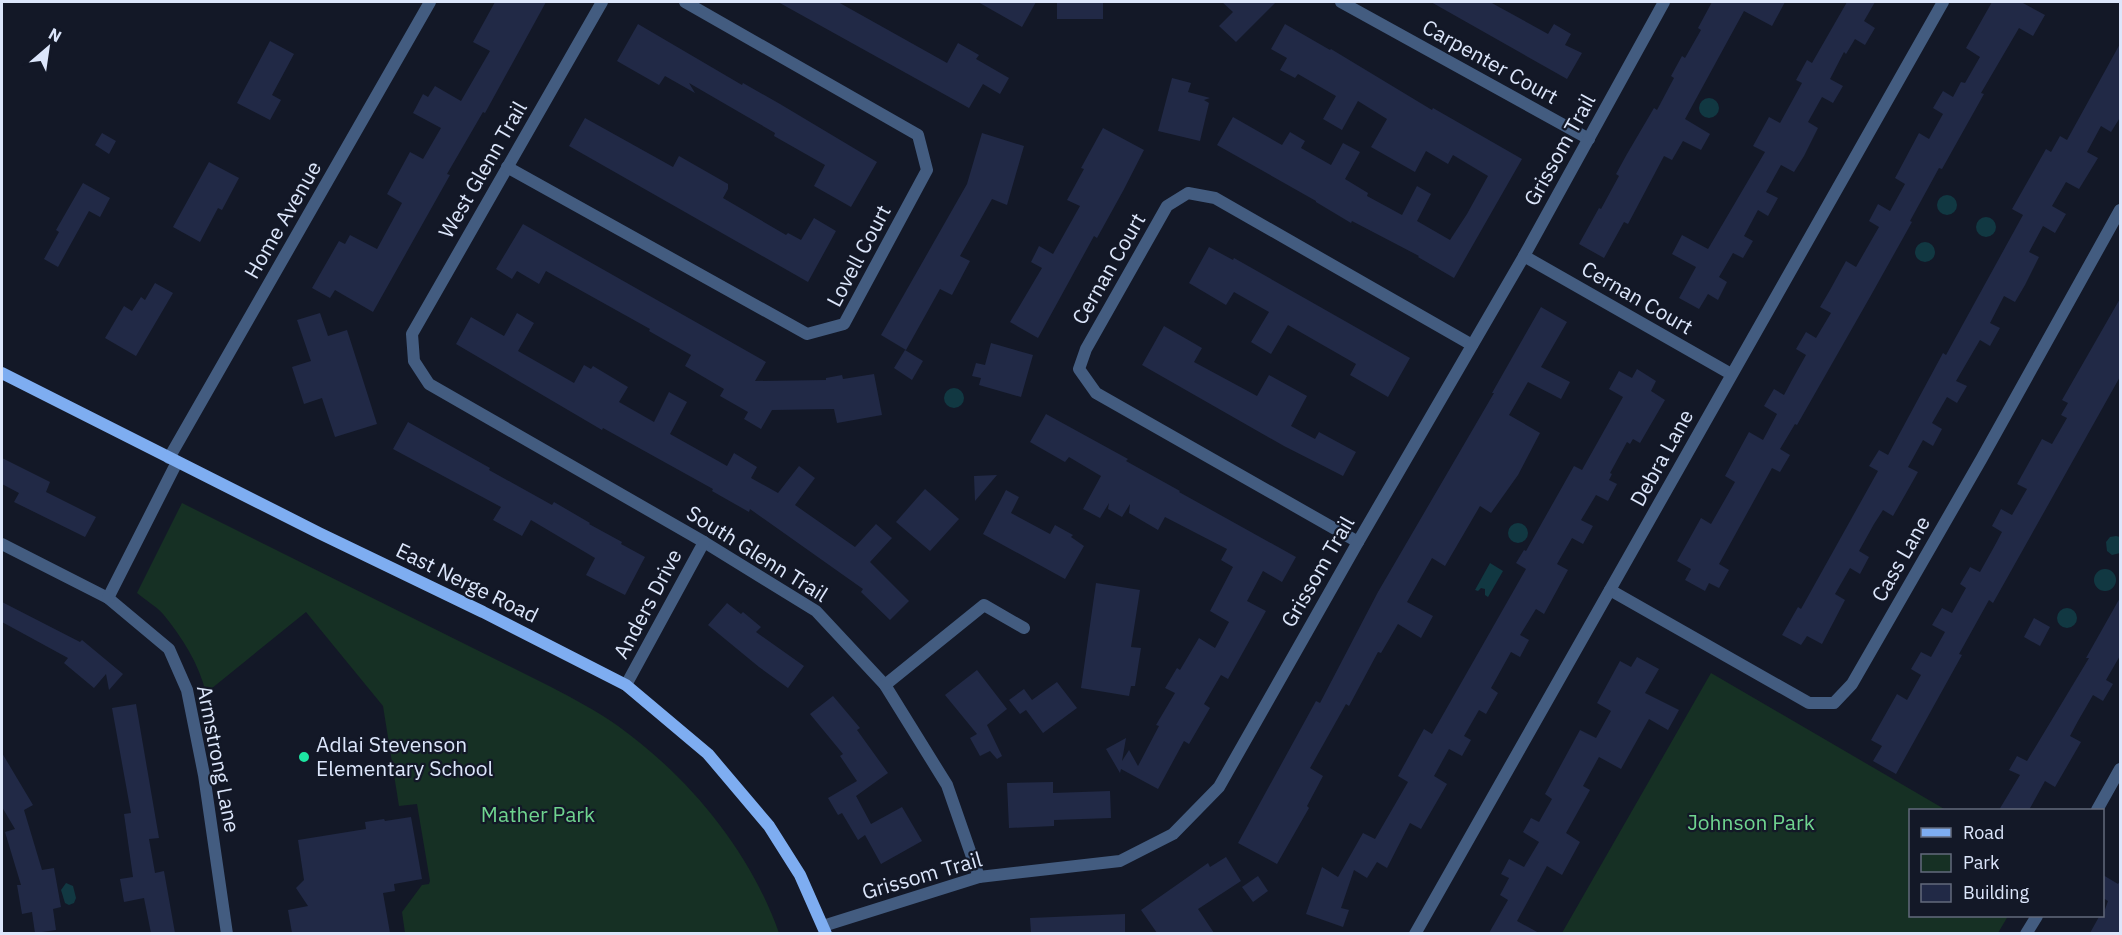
<svg xmlns="http://www.w3.org/2000/svg" width="2122" height="935" font-family="'IBM Plex Sans',sans-serif">
<style>
.green{fill:#163024}
.water{fill:#113842}
.building{fill:#212946}
.lines{fill:none;stroke-linecap:round;stroke-linejoin:round}
.minor{stroke:#435c80;stroke-width:12}
.secondary{stroke:#7eadf1;stroke-width:12}
.poi-dot{fill:#1de6a2;stroke:#131827;stroke-width:2}
.labels{text-anchor:middle;stroke-width:4.5;stroke-linejoin:round;paint-order:stroke}
.street-label{font-size:21px;fill:#dce6fb;stroke:#131827}
.poi-label{font-size:21px;fill:#dce6fb;stroke:#131827;text-anchor:start}
.park-label{font-size:21px;fill:#6fd48f;stroke:#131827}
</style>
<rect width="100%" height="100%" fill="#131827"/>
<g class="green">
<path d="M182 503 551 687C574 699 597 711 618 726 689 777 750 851 779 933H405L402 912 422 885 429 884 430 881 417 804 399 806 383 706 306 612 206 693C199 664 182 637 163 614 156 606 145 600 137 593Z"/>
<polygon points="1711,673 1946,810 1910,810 1910,916 2008,916 1998,933 1562,933"/>
</g>
<g class="water">
<circle cx="1709" cy="108" r="10"/>
<circle cx="1947" cy="205" r="10"/>
<circle cx="1986" cy="227" r="10"/>
<circle cx="1925" cy="252" r="10"/>
<circle cx="954" cy="398" r="10"/>
<circle cx="1518" cy="533" r="10"/>
<polygon points="2116,536 2120,537 2120,553 2112,555 2107,551 2106,542 2110,537"/>
<polygon points="1490,563 1503,571 1488,597 1485,595 1485,589 1481,588 1478,591 1475,590"/>
<circle cx="2105" cy="580" r="11"/>
<circle cx="2067" cy="618" r="10"/>
<polygon points="66,883 73,886 76,898 74,903 69,905 65,903 61,890"/>
</g>
<g class="building">
<polygon points="495,2 546,2 485,113 483,112 447,174 450,175 373,312 335,290 330,298 312,288 339,241 345,244 350,235 377,249 402,203 387,194 410,152 423,159 441,128 413,113 423,94 428,97 435,86 461,101 490,51 473,42"/>
<polygon points="778,2 838,2 947,63 958,43 979,55 976,59 1009,78 1000,94 983,84 969,108"/>
<polygon points="978,2 1036,2 1022,27"/>
<rect x="1057" y="2" width="46" height="17"/>
<polygon points="1222,2 1276,2 1236,42 1219,26 1233,12"/>
<polygon points="1431,2 1490,2 1548,34 1554,24 1571,34 1565,45 1582,53 1567,79"/>
<polygon points="1712,2 1785,2 1772,26 1744,11 1685,119 1710,134 1701,150 1683,141 1672,160 1664,156 1628,224 1624,222 1604,258 1579,244 1599,208 1601,209 1619,176 1616,174 1627,154 1654,108 1657,110 1674,78 1671,76 1682,56 1685,58 1701,30 1698,28"/>
<polygon points="1847,2 1875,2 1864,21 1875,28 1865,45 1855,39 1846,54 1844,52 1830,79 1843,86 1833,103 1822,97 1808,122 1818,128 1804,156 1794,172 1781,165 1766,192 1778,198 1768,216 1758,210 1744,236 1753,241 1743,258 1733,253 1719,277 1727,282 1718,300 1708,294 1699,309 1679,298 1696,267 1672,254 1682,235 1708,249 1765,152 1753,146 1769,117 1780,123 1802,83 1796,80 1807,60 1812,63"/>
<polygon points="1992,2 2021,2 2045,15 2033,36 2019,28 1981,93 1984,94 1942,169 1939,168 1910,221 1912,222 1870,297 1797,425 1795,424 1780,449 1790,455 1780,472 1772,468 1719,564 1729,570 1719,588 1709,583 1705,591 1685,580 1691,569 1677,561 1701,518 1711,524 1735,482 1725,476 1749,432 1763,440 1777,414 1764,406 1774,389 1784,395 1792,380 1806,355 1796,349 1806,332 1816,338 1831,313 1820,307 1830,290 1846,261 1856,267 1879,227 1869,221 1878,204 1890,211 1905,184 1895,178 1919,133 1929,139 1943,114 1933,108 1943,91 1953,97 1961,82 1965,83 1980,57 1966,48"/>
<polygon points="638,24 742,85 743,83 780,104 877,162 851,207 814,186 825,165 774,136 775,133 689,83 695,93 665,76 659,85 617,61"/>
<polygon points="1285,24 1330,50 1331,49 1432,110 1433,108 1522,159 1454,278 1418,257 1419,256 1352,221 1351,223 1316,202 1316,201 1217,145 1233,117 1282,145 1290,132 1305,141 1301,148 1331,165 1343,143 1360,152 1345,179 1368,193 1367,196 1402,215 1417,186 1431,194 1417,221 1450,240 1467,214 1488,176 1453,155 1448,164 1426,151 1415,172 1371,147 1387,119 1358,101 1342,130 1323,119 1336,96 1298,74 1295,78 1280,70 1287,58 1271,49"/>
<polygon points="270,41 294,54 272,95 281,100 270,120 237,103"/>
<polygon points="2121,42 2121,116 2111,132 2101,126 2087,152 2098,158 2079,189 2066,182 2052,206 2066,214 2055,233 2043,226 2029,252 2039,257 2025,285 2015,302 2004,296 1990,323 2000,328 1990,346 1980,340 1956,381 1967,386 1957,403 1947,397 1932,423 1942,429 1933,446 1923,440 1908,467 1918,472 1909,488 1893,516 1883,510 1874,524 1859,551 1869,557 1860,574 1850,568 1835,594 1845,600 1822,644 1807,636 1801,645 1782,635 1798,607 1801,609 1878,471 1869,466 1879,450 1888,455 1943,353 1946,355 2023,215 2012,209 2046,149 2051,152 2060,136 2067,140"/>
<polygon points="1172,78 1191,83 1188,92 1210,98 1204,100 1209,103 1200,141 1158,131"/>
<polygon points="585,118 673,167 679,156 728,184 728,189 723,198 786,235 788,233 801,240 814,218 836,231 808,282 569,146"/>
<polygon points="1103,128 1144,150 1123,191 1097,238 1094,236 1038,338 1010,322 1042,268 1031,262 1039,246 1053,254 1080,206 1067,200 1084,169 1081,168"/>
<polygon points="102,133 116,141 109,154 95,145"/>
<polygon points="982,133 1024,146 1007,205 992,199 960,256 970,261 952,295 940,289 906,350 881,335 967,184"/>
<polygon points="209,162 239,178 222,210 218,208 200,242 173,227"/>
<polygon points="83,183 110,198 100,217 89,211 58,267 44,259 59,232 56,230"/>
<polygon points="523,224 766,362 755,381 826,380 826,378 842,375 843,379 874,374 882,415 837,423 834,409 772,410 761,429 744,419 748,412 720,396 724,389 685,366 691,355 649,331 650,329 546,271 539,284 517,271 512,279 496,269"/>
<polygon points="1209,247 1233,260 1234,258 1410,358 1388,397 1350,375 1356,364 1288,325 1271,354 1251,342 1269,312 1234,292 1226,305 1189,283"/>
<polygon points="155,283 173,293 136,356 105,338 124,306 132,311 141,297 145,300"/>
<polygon points="2121,297 2121,375 1993,603 1989,600 1959,654 1962,655 1896,774 1873,761 1882,746 1871,740 1897,694 1907,700 1921,675 1911,669 1921,652 1931,657 1945,632 1932,625 1942,608 1952,613 1966,588 1960,584 1970,567 1980,572 1994,547 2002,532 1992,526 2001,509 2012,515 2027,489 2017,484 2042,439 2052,444 2067,418 2061,415 2068,403 2062,400"/>
<polygon points="1541,307 1567,322 1541,367 1570,382 1561,399 1528,382 1509,415 1540,433 1518,475 1491,513 1480,506 1445,566 1432,558 1407,602 1433,616 1421,638 1398,624 1381,653 1378,652 1349,706 1346,704 1310,768 1323,776 1307,806 1309,808 1277,864 1238,843 1316,701 1320,703 1378,592 1494,393 1492,393"/>
<polygon points="320,313 328,336 347,330 377,424 335,437 322,398 304,404 292,367 311,361 297,320"/>
<polygon points="517,313 534,323 518,351 574,383 584,365 591,369 593,366 628,387 619,402 654,422 669,392 687,402 670,434 727,466 734,453 757,467 751,478 778,493 799,466 815,478 795,505 855,547 876,524 892,538 870,562 909,601 890,620 861,592 863,589 750,509 749,512 712,491 713,489 603,428 602,430 456,344 471,317 504,336"/>
<polygon points="1164,326 1202,348 1194,362 1257,396 1269,375 1307,396 1291,426 1315,439 1319,432 1356,452 1343,476 1284,446 1142,365"/>
<polygon points="991,343 1033,355 1021,397 979,385 981,378 972,376 976,363 985,365"/>
<polygon points="905,350 923,361 912,380 894,368"/>
<polygon points="1637,369 1656,381 1651,391 1665,400 1640,443 1633,439 1630,444 1627,442 1610,473 1612,474 1609,480 1617,484 1608,501 1596,495 1581,520 1593,526 1583,544 1572,538 1557,564 1568,570 1544,614 1536,609 1520,635 1529,640 1520,657 1511,652 1491,688 1498,693 1486,714 1479,710 1464,736 1471,740 1462,756 1449,749 1434,776 1447,784 1421,829 1410,823 1387,868 1377,862 1367,878 1354,870 1341,908 1349,910 1343,927 1306,914 1322,867 1338,877 1363,833 1375,839 1408,782 1398,776 1424,729 1432,734 1526,569 1516,563 1524,550 1526,551 1574,466 1582,470 1623,397 1609,389 1619,371 1632,378"/>
<polygon points="1046,414 1128,459 1126,461 1180,491 1179,492 1296,557 1282,582 1263,571 1247,601 1266,611 1228,679 1221,675 1204,704 1210,708 1189,744 1184,741 1158,789 1121,769 1120,773 1106,749 1126,738 1122,761 1129,750 1138,766 1159,726 1156,725 1175,693 1165,688 1177,668 1180,670 1199,638 1215,648 1229,622 1210,611 1233,567 1221,560 1227,549 1165,517 1158,530 1129,513 1130,504 1122,517 1108,509 1109,503 1100,518 1083,509 1101,476 1069,457 1065,462 1030,442"/>
<polygon points="408,422 490,468 489,470 552,505 554,502 590,523 589,524 622,542 621,544 645,557 625,595 586,575 595,558 531,520 522,536 493,520 501,507 393,449"/>
<polygon points="2,458 50,482 46,492 96,517 85,537 14,502 19,493 2,484"/>
<polygon points="997,475 975,501 974,476"/>
<polygon points="925,489 959,519 930,551 896,522"/>
<polygon points="1006,490 1019,497 1011,513 1050,534 1055,525 1073,535 1071,537 1084,546 1065,579 983,534"/>
<polygon points="1096,583 1140,590 1131,647 1141,648 1135,686 1131,686 1129,696 1081,688"/>
<polygon points="2121,596 2121,654 2106,680 2113,684 2103,701 2093,695 2078,721 2070,736 2081,742 2055,787 2045,781 2029,810 1999,810 2020,775 2009,770 2017,756 2027,761 2089,658 2086,658"/>
<polygon points="2,602 80,642 82,640 123,674 109,690 106,674 94,688 64,663 68,658 2,622"/>
<polygon points="727,603 741,614 743,612 761,627 756,632 804,666 788,688 759,667 708,625"/>
<polygon points="2034,618 2050,627 2040,646 2024,637"/>
<polygon points="1637,657 1659,669 1645,693 1679,710 1668,730 1649,719 1621,769 1599,757 1583,786 1590,790 1566,833 1580,842 1562,875 1547,866 1517,921 1539,933 1489,933 1508,900 1500,895 1509,878 1501,874 1509,859 1524,867 1539,842 1523,832 1531,818 1539,822 1552,799 1545,794 1580,730 1596,738 1611,711 1597,703 1620,661 1631,667"/>
<polygon points="977,670 1007,709 987,725 1002,756 997,759 990,751 980,756 970,738 977,734 945,695"/>
<polygon points="1057,682 1077,708 1043,733 1026,710 1020,714 1009,700 1024,689 1032,700"/>
<polygon points="833,696 860,728 857,730 888,773 856,796 871,824 902,807 922,841 881,864 865,835 858,840 842,813 838,815 828,798 857,781 840,756 843,754 810,714"/>
<polygon points="136,704 159,838 149,839 155,873 164,871 175,933 151,933 144,898 124,902 120,879 133,877 124,814 131,813 112,708"/>
<polygon points="2,753 33,805 24,810 42,870 54,868 61,907 53,909 56,930 35,933 32,912 22,914 17,885 21,885 5,832 15,829 2,807"/>
<polygon points="1053,782 1053,793 1110,791 1111,818 1054,820 1054,826 1009,828 1007,783"/>
<polygon points="411,817 422,879 394,884 395,891 383,893 390,933 292,933 288,910 308,906 296,888 304,880 298,840 366,829 365,822 384,819 385,821"/>
<polygon points="1226,857 1241,881 1198,909 1214,933 1157,933 1141,910 1208,863 1210,867"/>
<polygon points="2103,875 2118,884 2121,879 2121,933 2090,933 2100,915 2103,915 2108,901 2103,898"/>
<polygon points="1258,876 1268,891 1253,902 1242,887"/>
<polygon points="1125,914 1125,933 1031,933 1030,918"/>
</g>
<g class="lines">
<g class="minor">
<polyline points="602,2 412,334 414,361 429,384 704,542 816,611 885,685 947,785 979,877"/>
<polyline points="1341,2 1589,139"/>
<polyline points="507,167 807,334 844,324 927,170 918,135 685,2"/>
<polyline points="1524,256 1731,374"/>
<polyline points="169,458 430,2"/>
<polyline points="1358,542 1096,393 1079,369 1086,349 1167,206 1188,193 1215,198 1472,345"/>
<polyline points="2,544 108,598 169,649 187,690 204,775 227,934"/>
<polyline points="1610,590 1809,703 1834,703 1852,684 1982,458 2120,210"/>
<polyline points="108,598 177,462"/>
<polyline points="626,685 704,542"/>
<polyline points="885,685 984,605 1024,628"/>
<polyline points="2097,810 2120,769"/>
<polyline points="823,926 979,877 1120,861 1173,834 1219,787 1358,542 1524,256 1664,2"/>
<polyline points="1415,934 1943,2"/>
<polyline points="2026,934 2037,916"/>
</g>
<polyline class="secondary" points="2,373 319,533 483,612 626,685 708,754 769,826 800,875 826,934"/>
</g>
<circle class="poi-dot" cx="304" cy="757" r="6"/>
<g class="labels">
<g class="street-label">
<text transform="translate(1490 62) rotate(29)" y="7">Carpenter Court</text>
<text transform="translate(1560 150) rotate(-61)" y="7">Grissom Trail</text>
<text transform="translate(483 170) rotate(-60)" y="7">West Glenn Trail</text>
<text transform="translate(283 220) rotate(-60)" y="7">Home Avenue</text>
<text transform="translate(859 256) rotate(-62)" y="7">Lovell Court</text>
<text transform="translate(1109 269) rotate(-60)" y="7">Cernan Court</text>
<text transform="translate(1637 298) rotate(30)" y="7">Cernan Court</text>
<text transform="translate(1662 458) rotate(-61)" y="7">Debra Lane</text>
<text transform="translate(757 554) rotate(32)" y="7">South Glenn Trail</text>
<text transform="translate(1901 559) rotate(-60)" y="7">Cass Lane</text>
<text transform="translate(1318 572) rotate(-60)" y="7">Grissom Trail</text>
<text transform="translate(467 583) rotate(26)" y="7">East Nerge Road</text>
<text transform="translate(648 604) rotate(-62)" y="7">Anders Drive</text>
<text transform="translate(218 759) rotate(79)" y="7">Armstrong Lane</text>
<text transform="translate(922 876) rotate(-16)" y="7">Grissom Trail</text>
</g>
<g class="poi-label">
<text x="316" y="752">Adlai Stevenson<tspan x="316" dy="24">Elementary School</tspan></text>
</g>
<g class="park-label">
<text x="538" y="822">Mather Park</text>
<text x="1751" y="830">Johnson Park</text>
</g>
</g>
<rect width="2122" height="935" fill="none" stroke="#dce6fb" stroke-width="6"/>
<rect x="1909" y="809" width="195" height="108" fill="#131827" stroke="#636a7c" stroke-width="1.5"/>
<rect x="1921" y="828" width="30" height="9" fill="#7eadf1" stroke="#636a7c" stroke-width="1.5"/>
<text x="1963" y="839" font-size="18" fill="#dce6fb">Road</text>
<rect x="1921" y="854" width="30" height="18" fill="#163024" stroke="#636a7c" stroke-width="1.5"/>
<text x="1963" y="869" font-size="18" fill="#dce6fb">Park</text>
<rect x="1921" y="884" width="30" height="18" fill="#212946" stroke="#636a7c" stroke-width="1.5"/>
<text x="1963" y="899" font-size="18" fill="#dce6fb">Building</text>
<g transform="translate(48 48) rotate(29)" stroke="#131827" stroke-width="4.5" paint-order="stroke">
<path d="M0-4.5L10 22L0 15L-10 22Z" fill="#dce6fb"/>
<text y="-9" font-size="16" font-weight="bold" text-anchor="middle" fill="#dce6fb">N</text>
</g>
</svg>
